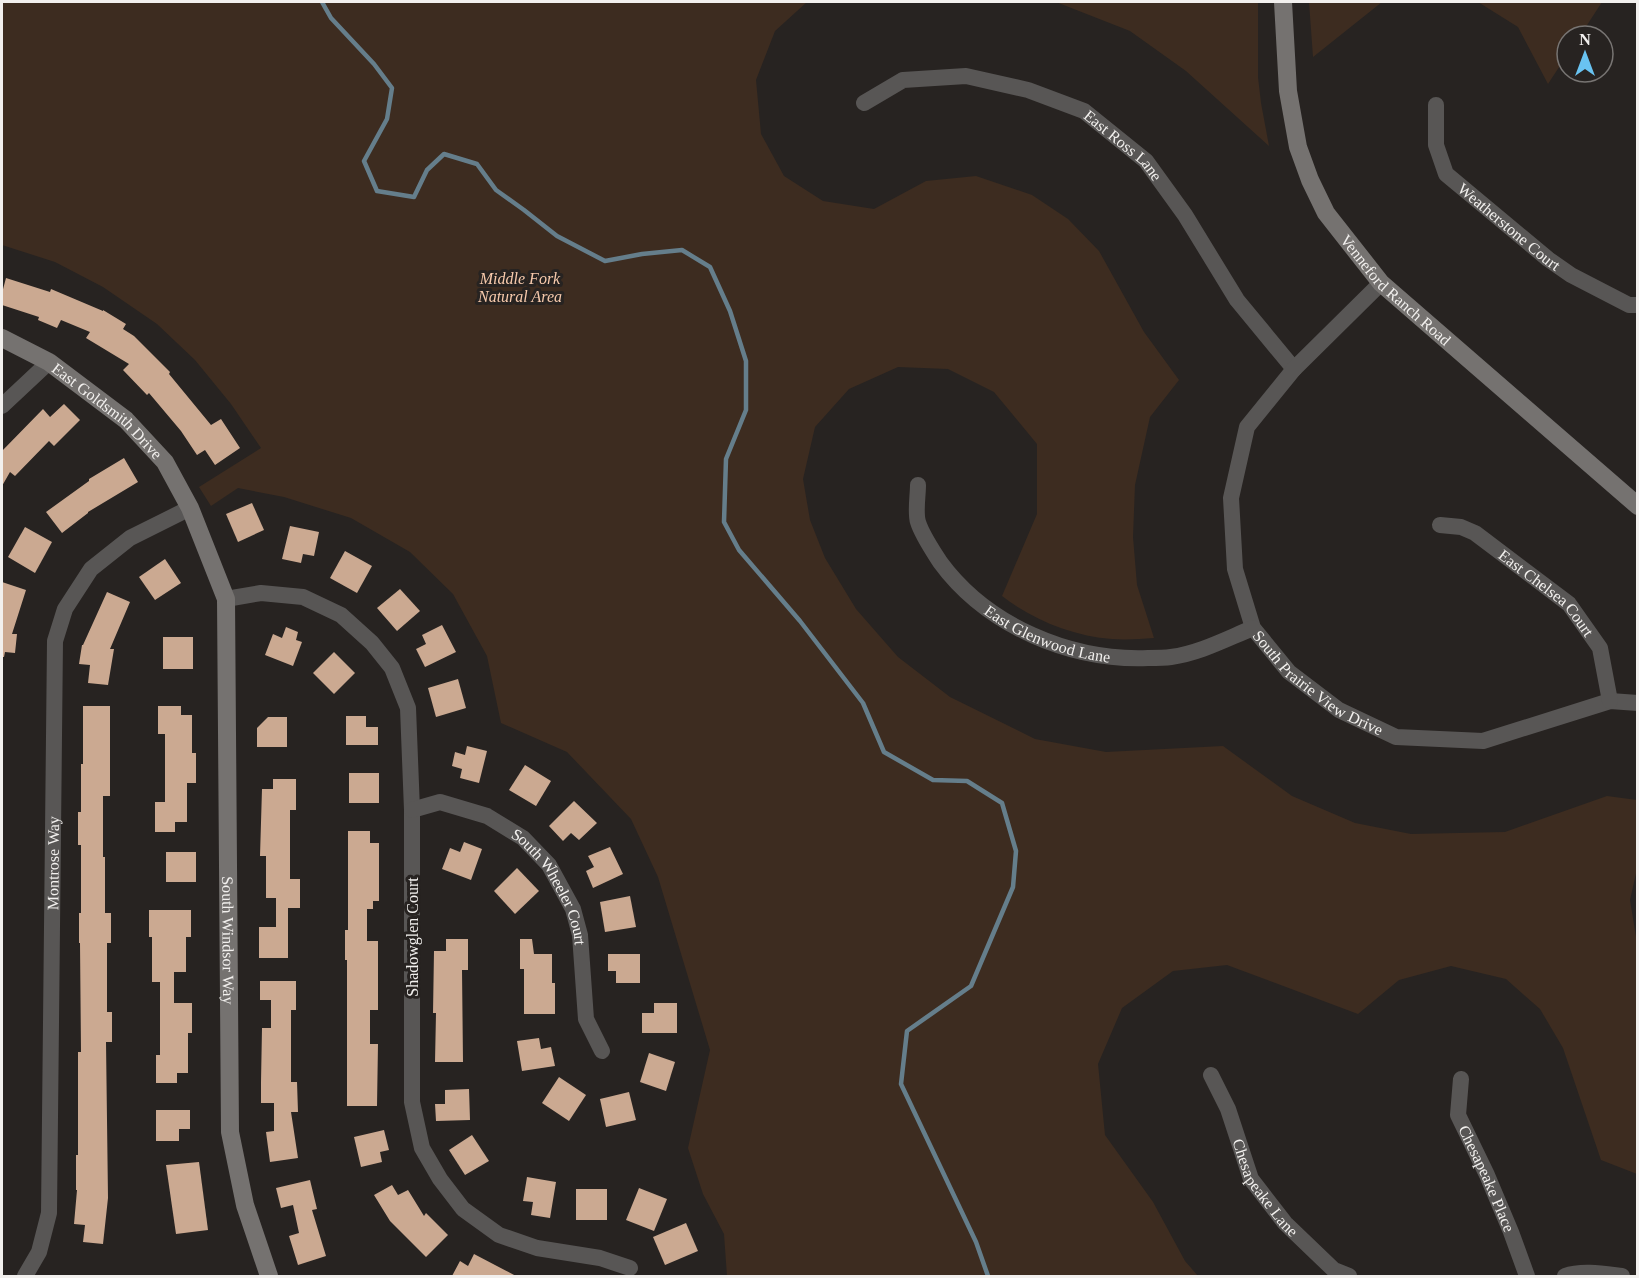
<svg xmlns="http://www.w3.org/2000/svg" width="1639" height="1278" font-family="'Times New Roman',serif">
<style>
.green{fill:#3d2c20}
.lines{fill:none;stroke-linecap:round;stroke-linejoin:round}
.stream{stroke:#657e8b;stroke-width:4.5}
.building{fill:#cba991}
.street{stroke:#585655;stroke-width:16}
.secondary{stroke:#757270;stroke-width:18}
.labels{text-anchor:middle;stroke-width:6;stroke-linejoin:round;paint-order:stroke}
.street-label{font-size:16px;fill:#f2f0ee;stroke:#272321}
.park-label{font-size:16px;font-style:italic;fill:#f7caac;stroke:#272321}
</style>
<rect width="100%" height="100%" fill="#272321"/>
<g class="green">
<path d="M2 2H807L775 31 756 80 761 134 784 176 823 201 874 209 926 181 976 176 1032 195 1068 219 1099 251 1144 332 1179 380 1150 417 1135 485 1133 537 1137 585 1154 638C1140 639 1126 640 1112 639 1073 636 1033 620 1002 596L1037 514V444L994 392 948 369 898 367 849 389 815 427 803 479 810 520 825 558 856 609 898 657 950 697 1035 739 1106 752 1223 746 1292 796 1355 823 1411 834 1505 832 1607 796 1637 800V869L1630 900 1638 949 1637 1174 1601 1160 1563 1048 1540 1009 1506 979 1451 966 1399 980 1358 1014 1227 965 1173 971 1122 1008 1098 1064 1105 1135 1153 1202 1185 1261 1198 1276H727L724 1234 703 1194 688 1148 710 1050 658 877 631 819 567 752 501 723 487 656 453 594 410 552 351 518 284 497 238 488 211 506 199 487 261 448 231 404 195 360 157 324 103 287 55 262 2 245Z"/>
<polygon points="1056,2 1258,2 1258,77 1261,103 1269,146 1186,71 1130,31"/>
<polygon points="1309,2 1436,2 1382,2 1313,57"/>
<polygon points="1478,2 1602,2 1580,36 1567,36 1567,55 1548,84 1518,27"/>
</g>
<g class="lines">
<polyline class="stream" points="322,2 331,18 374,64 392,88 387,119 364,161 377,191 414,197 427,170 444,154 477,164 496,190 524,210 557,236 605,261 642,254 682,250 710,267 730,311 746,361 746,410 726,459 724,522 739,550 800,621 863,703 884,752 933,780 967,781 1002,803 1016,851 1013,887 971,986 907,1031 901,1084 976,1242 988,1276"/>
</g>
<g class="building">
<polygon points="6,278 50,292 51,289 103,311 103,310 126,324 123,329 134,336 170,372 169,374 211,425 221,419 240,448 215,465 205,450 197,455 181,431 149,393 147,395 123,370 129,364 86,338 90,332 61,320 57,328 38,320 39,317 2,305 2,293"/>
<polygon points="64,404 80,420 54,446 49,441 15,476 10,472 2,486 2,451 43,409 50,417"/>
<polygon points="124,458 138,482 88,512 88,513 62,533 46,512 89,481 89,479"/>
<polygon points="252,503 264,530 238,542 226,514"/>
<polygon points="290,526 319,532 314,556 303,554 301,563 282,559"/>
<polygon points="25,527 52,542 35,573 8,557"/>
<polygon points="345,551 372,566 357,593 330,578"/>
<polygon points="165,559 181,583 155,600 139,577"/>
<polygon points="2,582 26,590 12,634 17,634 15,653 5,652 4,657 2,657"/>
<polygon points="400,589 420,611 397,631 377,608"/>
<polygon points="107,592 130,602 110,649 114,649 108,685 88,683 90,665 79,664 82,645 83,645"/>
<polygon points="442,625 456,652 425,667 416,649 426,644 422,635"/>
<polygon points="286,627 298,632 296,640 302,642 293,666 265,655 273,634 282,638"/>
<rect x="163" y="637" width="30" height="32"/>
<polygon points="334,652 355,673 334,694 313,673"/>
<polygon points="458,679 466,708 436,717 428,688"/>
<polygon points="83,706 110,706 110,796 103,796 103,857 105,857 105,913 111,913 111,943 107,943 107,1012 112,1012 112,1042 106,1042 108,1198 103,1244 83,1242 85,1225 74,1224 77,1190 76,1190 76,1155 78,1155 78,1052 81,1052 80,943 79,943 79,913 81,913 81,845 78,845 78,812 81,812 81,764 83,764"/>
<polygon points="158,706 181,706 181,715 192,715 192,753 196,753 196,783 187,783 187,822 175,822 175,832 155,832 155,802 165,802 165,734 158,734"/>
<polygon points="346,716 366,716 366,727 378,727 378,745 346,745"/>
<polygon points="268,717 287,717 287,747 257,747 257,728"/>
<polygon points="467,746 487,751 479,783 460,778 462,769 452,766 455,752 465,755"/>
<polygon points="525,765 551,781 536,806 509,790"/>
<rect x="349" y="773" width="30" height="30"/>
<polygon points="273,779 296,779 296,810 290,810 290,879 300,879 300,908 288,908 288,958 259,958 259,927 276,927 276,898 266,898 266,856 260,856 262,789 273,789"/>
<polygon points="574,801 597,823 579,840 571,833 563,841 549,826"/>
<polygon points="348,831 370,831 370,843 379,843 379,901 373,901 373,909 367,909 367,941 378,941 378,1010 370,1010 370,1044 378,1044 377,1106 347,1106 347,960 345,960 345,930 348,930"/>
<polygon points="464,842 482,849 471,880 442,869 450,848 460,852"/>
<polygon points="610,847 623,874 593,888 586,871 594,867 588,856"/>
<rect x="166" y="852" width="30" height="30"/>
<polygon points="517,868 539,891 515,914 494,891"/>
<polygon points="630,896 636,927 605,932 600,902"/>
<polygon points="149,910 191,910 191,937 186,937 186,972 174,972 174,1003 192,1003 192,1033 188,1033 188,1073 177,1073 177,1083 156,1083 156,1055 160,1055 160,982 152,982 152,937 149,937"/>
<polygon points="446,939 468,939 468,970 462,970 463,1062 435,1062 436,1013 433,1013 434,951 446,951"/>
<polygon points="520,939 532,939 534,954 552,954 552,983 555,983 555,1014 524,1014 524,969 520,969"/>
<polygon points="608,954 640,954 640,983 616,983 616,971 608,971"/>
<polygon points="260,981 296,981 296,1010 291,1010 291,1082 297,1082 298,1112 291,1112 298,1158 270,1162 266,1132 274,1131 274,1103 261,1103 261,1082 262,1028 271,1028 271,1000 260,1000"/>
<polygon points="654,1003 677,1003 677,1033 642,1033 642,1013 654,1013"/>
<polygon points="539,1038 541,1049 551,1047 555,1066 522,1071 517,1041"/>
<polygon points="649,1053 675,1062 666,1091 640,1082"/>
<polygon points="559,1077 586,1095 569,1121 542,1103"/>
<polygon points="469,1089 470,1120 436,1121 435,1104 445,1104 445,1090"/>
<polygon points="629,1092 636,1120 606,1127 600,1099"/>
<polygon points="156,1110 190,1110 190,1129 179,1129 179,1141 156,1141"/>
<polygon points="384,1130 389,1150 380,1152 382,1162 361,1167 354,1137"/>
<polygon points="472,1135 489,1161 465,1175 449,1150"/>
<polygon points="199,1162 208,1230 176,1234 166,1165"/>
<polygon points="527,1177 556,1182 550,1218 531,1215 533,1202 523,1201"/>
<polygon points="310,1180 317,1209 312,1210 326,1256 298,1265 289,1236 299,1233 293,1205 281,1208 276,1188"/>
<polygon points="392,1185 398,1195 408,1190 424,1216 426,1213 448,1235 426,1257 390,1221 374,1195"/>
<polygon points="639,1188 667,1199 654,1231 626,1220"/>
<rect x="576" y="1189" width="31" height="31"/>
<polygon points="686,1223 698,1251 665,1265 653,1237"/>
<polygon points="474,1254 516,1276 452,1276 460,1261 468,1266"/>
</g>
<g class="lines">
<g class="street">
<path id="s1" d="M864 103 903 80 966 76 1028 90 1084 111 1146 161 1185 215 1237 300 1294 369"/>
<path id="s2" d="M1436 105V145L1446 174 1548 259 1571 275 1629 305H1638"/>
<path id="s3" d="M1381 283 1294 369 1247 427 1231 498 1235 569 1253 628 1289 672 1339 710 1396 737 1483 741 1610 701 1638 703"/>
<polyline points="2,406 49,362"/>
<path id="s4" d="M918 485C918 496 915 512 918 522 922 535 933 551 940 562 987 626 1070 661 1148 658 1156 658 1164 658 1171 657 1200 653 1226 639 1253 628"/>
<path id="s5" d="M1440 525 1461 527 1475 533 1569 604 1600 648 1610 701"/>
<polyline points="226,599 261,593 303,597 341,615 372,643 392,668 408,708 412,810 412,1102 422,1148 440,1179 463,1209 499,1235 537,1248 600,1258 630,1268"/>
<path id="s6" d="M412 810 440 802 487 816 523 838 549 865 573 909 580 935 586 1019 602 1051"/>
<path id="s7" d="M1211 1075 1228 1109 1251 1179 1285 1223 1334 1270 1349 1276"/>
<path id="s8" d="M1461 1079 1458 1115 1487 1175 1511 1232 1527 1276"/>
<path id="s9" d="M25 1276 39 1252 49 1213 55 641 65 609 91 569 130 538 190 508"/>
<path d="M1565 1276C1582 1270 1605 1274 1622 1276"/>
</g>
<g class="secondary">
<path id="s10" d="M1283 2 1288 91 1298 147 1310 180 1326 213 1381 283 1638 506"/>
<path id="s11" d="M2 338 49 362 126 420 165 462 190 508 226 599 230 1132 245 1205 269 1276"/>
</g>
</g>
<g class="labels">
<g class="street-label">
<text dy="6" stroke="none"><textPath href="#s1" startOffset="284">East Ross Lane</textPath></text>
<text dy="6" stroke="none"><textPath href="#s2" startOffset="153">Weatherstone Court</textPath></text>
<text dy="6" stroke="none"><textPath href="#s10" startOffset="322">Venneford Ranch Road</textPath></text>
<text dy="6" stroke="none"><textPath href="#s11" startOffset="129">East Goldsmith Drive</textPath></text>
<text dy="6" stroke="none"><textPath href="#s5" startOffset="130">East Chelsea Court</textPath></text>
<text dy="6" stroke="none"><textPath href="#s4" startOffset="216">East Glenwood Lane</textPath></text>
<text dy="6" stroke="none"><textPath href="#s3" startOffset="489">South Prairie View Drive</textPath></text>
<text dy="6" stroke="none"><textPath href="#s9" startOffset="418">Montrose Way</textPath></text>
<text dy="6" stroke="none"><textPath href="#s6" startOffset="177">South Wheeler Court</textPath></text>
<text transform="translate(412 937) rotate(-90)" y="6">Shadowglen Court</text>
<text dy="6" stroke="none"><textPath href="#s11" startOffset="698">South Windsor Way</textPath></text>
<text dy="6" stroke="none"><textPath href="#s8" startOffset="106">Chesapeake Place</textPath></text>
<text dy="6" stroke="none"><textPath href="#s7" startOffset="126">Chesapeake Lane</textPath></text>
</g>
<g class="park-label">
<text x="520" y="284">Middle Fork<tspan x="520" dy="18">Natural Area</tspan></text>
</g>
</g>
<rect width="1639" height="1278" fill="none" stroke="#f2f0ee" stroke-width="6"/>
<g transform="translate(1585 54)"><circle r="28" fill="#272321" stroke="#787573" stroke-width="1.5"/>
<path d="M0-4.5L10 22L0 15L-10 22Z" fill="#69c3f1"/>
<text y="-9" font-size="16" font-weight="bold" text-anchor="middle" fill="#f2f0ee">N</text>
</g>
</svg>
